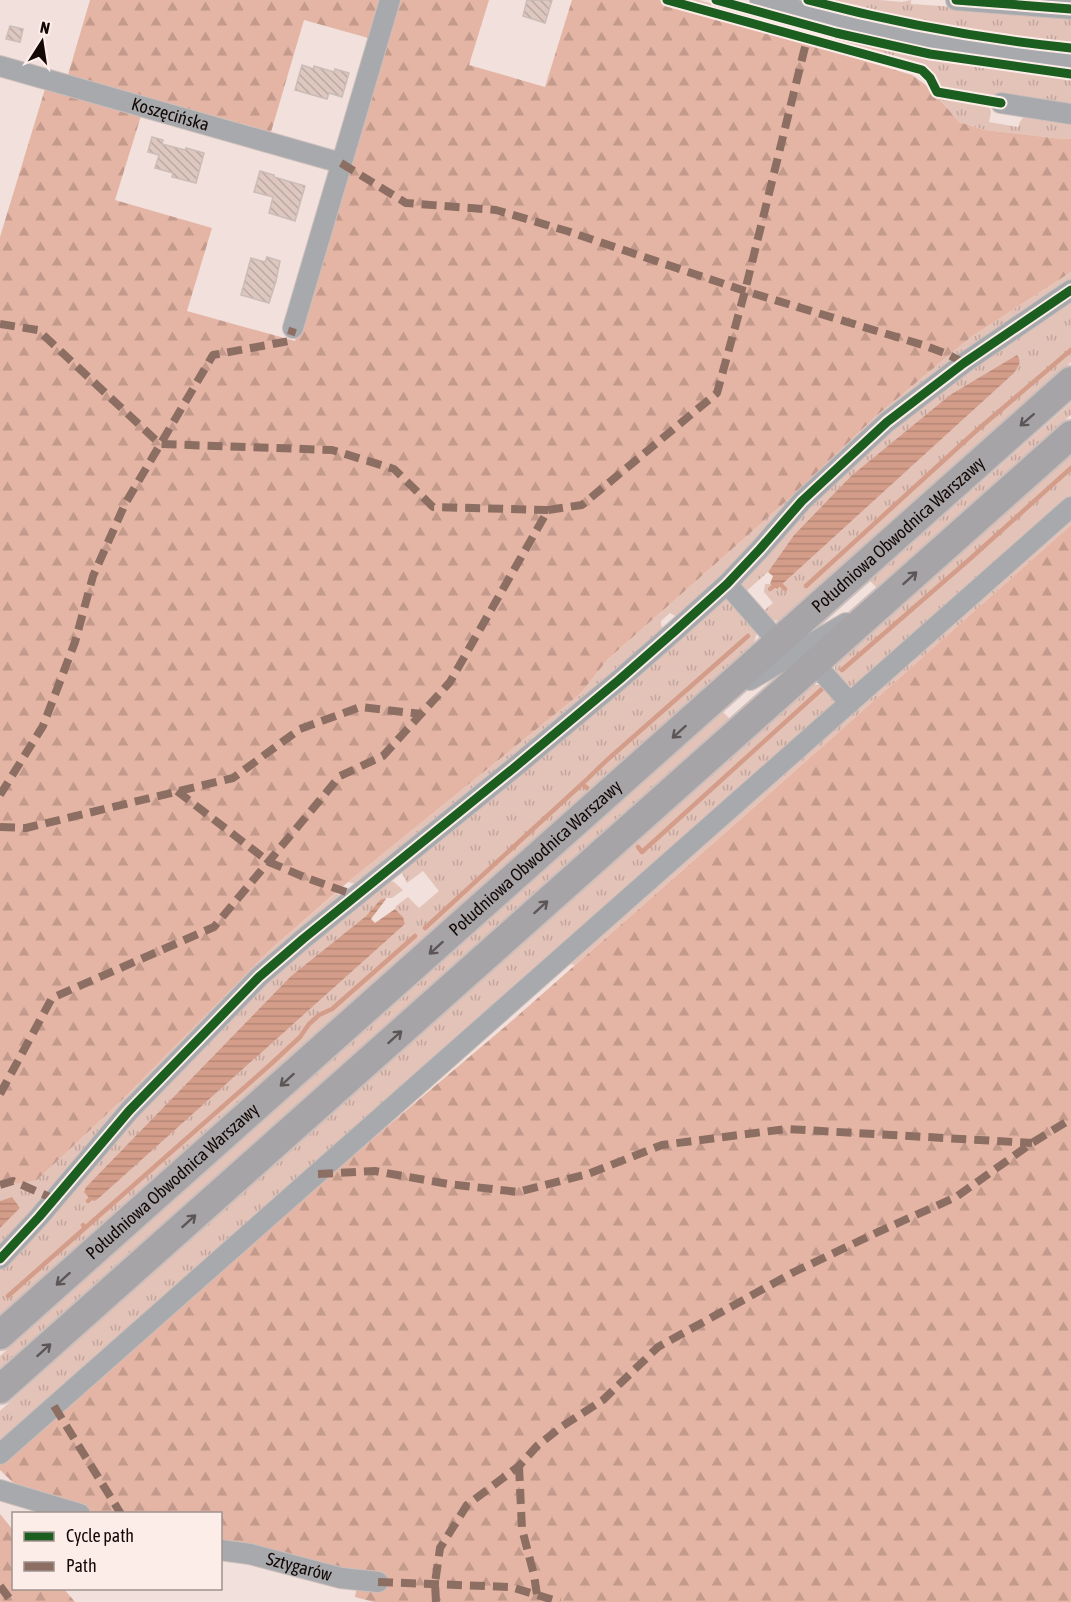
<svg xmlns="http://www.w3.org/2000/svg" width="1071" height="1602" font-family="'Asap Condensed',sans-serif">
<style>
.grass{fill:url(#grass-tufts)}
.forest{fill:url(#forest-firs)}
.water{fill:url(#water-rules)}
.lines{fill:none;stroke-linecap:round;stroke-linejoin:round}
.stream{stroke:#d49d8a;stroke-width:4.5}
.building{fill:url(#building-back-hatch);stroke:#cabcb7;stroke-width:1.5}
.minor-casing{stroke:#ccbeba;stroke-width:22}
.highway-casing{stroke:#ccbeba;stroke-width:32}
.minor{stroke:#a7a9ad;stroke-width:20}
.highway{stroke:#a6a4a7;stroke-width:28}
.quiet{stroke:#8d6e63;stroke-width:8;stroke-dasharray:15 8;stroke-linecap:butt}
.cycleway-casing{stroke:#fcede8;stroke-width:13}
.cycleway{stroke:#1b5e20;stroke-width:9}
.oneway{stroke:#5d5656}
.labels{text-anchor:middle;stroke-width:4.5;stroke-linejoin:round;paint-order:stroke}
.street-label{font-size:18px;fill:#140805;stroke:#fcede8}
</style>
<defs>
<pattern id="grass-tufts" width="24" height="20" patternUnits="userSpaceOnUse" patternTransform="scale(1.5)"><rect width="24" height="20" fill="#e3c3b8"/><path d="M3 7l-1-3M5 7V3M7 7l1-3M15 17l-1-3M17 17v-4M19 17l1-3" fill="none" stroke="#c2a69d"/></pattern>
<pattern id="forest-firs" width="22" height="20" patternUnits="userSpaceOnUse" patternTransform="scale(1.5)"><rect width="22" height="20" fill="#e4b5a4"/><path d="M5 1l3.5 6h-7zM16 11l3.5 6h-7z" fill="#c39a8c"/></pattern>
<pattern id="water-rules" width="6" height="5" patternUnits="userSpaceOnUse" patternTransform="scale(1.5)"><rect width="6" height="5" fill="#d49d8a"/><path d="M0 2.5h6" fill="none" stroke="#b58676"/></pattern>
<pattern id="building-back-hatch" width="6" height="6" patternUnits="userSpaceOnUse" patternTransform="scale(1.5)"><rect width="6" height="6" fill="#ddc7bf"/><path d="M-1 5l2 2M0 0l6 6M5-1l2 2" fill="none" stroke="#bda9a3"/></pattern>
</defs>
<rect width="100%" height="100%" fill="#f1e0db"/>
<g class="grass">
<polygon points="681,0 699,0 803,29 802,34 733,16"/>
<path d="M822 0H880L902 2 911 0V4L1071 15V45C987 35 904 19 822 0Z"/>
<path d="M817 33C901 51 985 69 1071 77V108L994 96 990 98 938 89 930 74 919 66 816 37Z"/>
<polygon points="938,97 990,108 991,112 989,122 1018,127 1020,122 1025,115 1071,120 1071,139 1054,138 985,130 959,122"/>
<polygon points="1071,272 1071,284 1013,322 751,550 677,617 670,613 661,621 661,625 664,631 360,885 348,882 580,694 608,659 793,495 875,417 971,337"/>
<path d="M1071 298V362L781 620C772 622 768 620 760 614L773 603 764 592 765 584H770L777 589 1013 374 950 395 851 476 794 535 768 572 743 594 739 580 823 490 948 380Z"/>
<polygon points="1071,403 1071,415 877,588 870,581"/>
<path d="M1071 455V498L852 690 846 688C841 681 832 673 836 664Z"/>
<polygon points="1071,514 1071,525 823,746 575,965 565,963"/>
<polygon points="719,597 728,598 756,627 757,633 753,645 594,785 399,962 0,1315 0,1268 95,1155 277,968 389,881 394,882 403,890 392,898 385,898 380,900 366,916 291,976 86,1187 95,1201 405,924 403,917 395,909 396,906 408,897 419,908 439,891 423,871 407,883 402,873 403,868"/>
<polygon points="814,685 823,685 836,697 836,706 0,1446 0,1411 178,1249 666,816 809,686"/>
<polygon points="723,712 730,719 0,1368 0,1356"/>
<polygon points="336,893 345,898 0,1250 0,1228 20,1208 12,1198 0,1201 0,1186 38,1179 124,1098 271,949"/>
</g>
<g class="forest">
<polygon points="90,0 383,0 372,39 304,20 271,132 68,75"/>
<polygon points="395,0 489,0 469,65 545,87 572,0 660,0 912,75 930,88 959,122 985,130 1054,138 1071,139 1071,272 971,337 875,417 793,495 608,659 580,694 348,882 271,949 124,1098 37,1180 0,1186 0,237 45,89 141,116 115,200 212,228 187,311 295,341"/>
<polygon points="1071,525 1071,1602 374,1602 355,1597 358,1582 221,1545 220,1514 94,1513 24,1493 0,1470 0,1464 201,1284 514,1019 823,746"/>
<polygon points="0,1514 13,1530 14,1588 64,1589 75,1602 0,1602"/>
</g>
<g class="water">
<path d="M1017 355C1023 363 1017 368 1013 374L777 589 770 584 773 576 768 572 794 535 851 476 950 395Z"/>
<polygon points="385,898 386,899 371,919 375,923 395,909 403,917 405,924 100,1197 95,1201 91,1200 84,1192 86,1187 291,976 366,916 380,900"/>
<polygon points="12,1197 20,1208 0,1228 0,1201"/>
</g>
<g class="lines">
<g class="stream">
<polyline points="781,585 785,589"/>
<polyline points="806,586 976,431 1071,350"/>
<polyline points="770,589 774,586"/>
<polyline points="842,670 971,558 1071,468"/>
<polyline points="582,784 607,760 748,636"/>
<polyline points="638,847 642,852 823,688"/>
<polyline points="425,928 582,784 587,788"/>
<polyline points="88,1201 90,1199"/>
<polyline points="85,1228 271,1064 300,1037 309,1024 319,1015 332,1009 415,936"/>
<polyline points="8,1296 85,1228 83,1225"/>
</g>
</g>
<g class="building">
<polygon points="527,0 552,0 545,23 523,16"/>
<polygon points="10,26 23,29 20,42 6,39"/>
<polygon points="302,65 314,69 314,66 334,72 335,69 349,73 342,97 329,93 327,99 295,90"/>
<polygon points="152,137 163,140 162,144 185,150 186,148 204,153 196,183 172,177 173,173 155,168 159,155 148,152"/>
<polygon points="260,171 274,175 274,177 305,186 295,221 269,213 273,197 254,192"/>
<polygon points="267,257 280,261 276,281 269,303 241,295 251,258 265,262"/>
</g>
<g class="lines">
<defs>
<g id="minor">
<path d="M760 0C862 29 966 50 1071 61"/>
<polyline points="956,0 1071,9"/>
<path id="s1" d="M0 66 341 163"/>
<polyline points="1001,103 1071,114"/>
<polyline points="293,328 390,0"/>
<polyline points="727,584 779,643 799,651 814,663 850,703"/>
<polyline points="750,680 846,623"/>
<polyline points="0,1259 39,1217 129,1111 259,977 303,939 515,767 619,680 676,630 727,584 760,549 802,501 887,422 964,363 1071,290"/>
<polyline points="0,1454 1071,507"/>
<polyline points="0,1490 80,1514"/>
<path id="s2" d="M220 1550 250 1554 341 1578 378 1582"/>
</g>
<g id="highway">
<path id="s3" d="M0 1335 1071 381"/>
<polyline points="0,1389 1071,435"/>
</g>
</defs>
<use href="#minor" class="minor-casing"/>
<use href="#highway" class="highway-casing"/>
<use href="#minor" class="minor"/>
<use href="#highway" class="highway"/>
<g class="quiet">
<polyline points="341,163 406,203 496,210 567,231 745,291 923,345 947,354 964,363"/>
<polyline points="0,324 38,330 160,444 332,450 394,469 433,507 548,510"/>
<polyline points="177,791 269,862 304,877 357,896"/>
<polyline points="0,795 43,726 75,642 93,576 125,504 213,355 289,341 293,328"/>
<polyline points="0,827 26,828 233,778 300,729 360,707 421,714"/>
<polyline points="0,1094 52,998 214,927 340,776 383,756 450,682 548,510 582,505 717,393 745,291 807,39"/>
<polyline points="318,1174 375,1171 448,1184 518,1192 588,1174 662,1145 786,1129 1032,1143"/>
<polyline points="0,1185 13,1181 54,1199"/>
<polyline points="54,1406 121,1514"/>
<polyline points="519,1466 522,1529 534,1575 537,1595"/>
<polyline points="378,1582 511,1587 560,1602"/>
<polyline points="0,1586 12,1602"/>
<polyline points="436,1602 435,1583 440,1548 467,1505 519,1466 537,1446 561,1427 603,1400 658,1347 794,1272 878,1232 956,1197 1032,1143 1071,1119"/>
</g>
<defs>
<g id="cycleway">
<polyline points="667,0 922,70 930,78 937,92 1001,103"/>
<polyline points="716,0 836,33 930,54 1071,74"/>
<path d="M808 0C895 23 982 39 1071 48"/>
<polyline points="956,0 1071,9"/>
<polyline points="0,1259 39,1217 129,1111 259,977 303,939 515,767 619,680 676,630 727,584 760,549 802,501 887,422 964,363 1071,290"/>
</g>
</defs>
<use href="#cycleway" class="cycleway-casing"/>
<use href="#cycleway" class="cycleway"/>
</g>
<defs><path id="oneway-shaft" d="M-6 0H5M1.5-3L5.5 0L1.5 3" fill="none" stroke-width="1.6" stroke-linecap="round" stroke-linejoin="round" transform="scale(1.5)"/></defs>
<g class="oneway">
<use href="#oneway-shaft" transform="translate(1027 420) rotate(139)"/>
<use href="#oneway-shaft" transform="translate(910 578) rotate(-42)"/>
<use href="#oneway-shaft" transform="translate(679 732) rotate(138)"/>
<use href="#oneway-shaft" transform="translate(541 907) rotate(-42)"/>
<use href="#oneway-shaft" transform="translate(436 948) rotate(138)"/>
<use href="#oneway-shaft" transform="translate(395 1037) rotate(-42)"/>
<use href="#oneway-shaft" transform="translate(287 1080) rotate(138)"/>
<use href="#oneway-shaft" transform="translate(189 1221) rotate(-42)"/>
<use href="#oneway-shaft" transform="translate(63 1279) rotate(138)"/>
<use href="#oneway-shaft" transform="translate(44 1350) rotate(-42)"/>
</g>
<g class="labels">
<g class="street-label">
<text dy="6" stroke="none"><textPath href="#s1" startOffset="177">Koszęcińska</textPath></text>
<text dy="6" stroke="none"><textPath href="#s3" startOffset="1203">Południowa Obwodnica Warszawy</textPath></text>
<text dy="6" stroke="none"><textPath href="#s3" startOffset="717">Południowa Obwodnica Warszawy</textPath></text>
<text dy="6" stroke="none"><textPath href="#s3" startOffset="231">Południowa Obwodnica Warszawy</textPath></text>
<text dy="6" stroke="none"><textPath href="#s2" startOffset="81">Sztygarów</textPath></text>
</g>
</g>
<rect x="12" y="1512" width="210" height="78" fill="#fcede8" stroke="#9f918d" stroke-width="1.5"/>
<rect x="24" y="1532" width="30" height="9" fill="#1b5e20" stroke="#9f918d" stroke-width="1.5"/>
<text x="66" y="1542" font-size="18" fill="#140805">Cycle path</text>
<rect x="24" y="1562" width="30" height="9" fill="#8d6e63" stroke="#9f918d" stroke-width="1.5"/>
<text x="66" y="1572" font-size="18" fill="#140805">Path</text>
<g transform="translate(42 42) rotate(12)" stroke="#fcede8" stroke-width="4.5" paint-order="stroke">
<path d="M0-4.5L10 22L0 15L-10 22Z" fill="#140805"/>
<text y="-9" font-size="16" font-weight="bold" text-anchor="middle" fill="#140805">N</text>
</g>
</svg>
